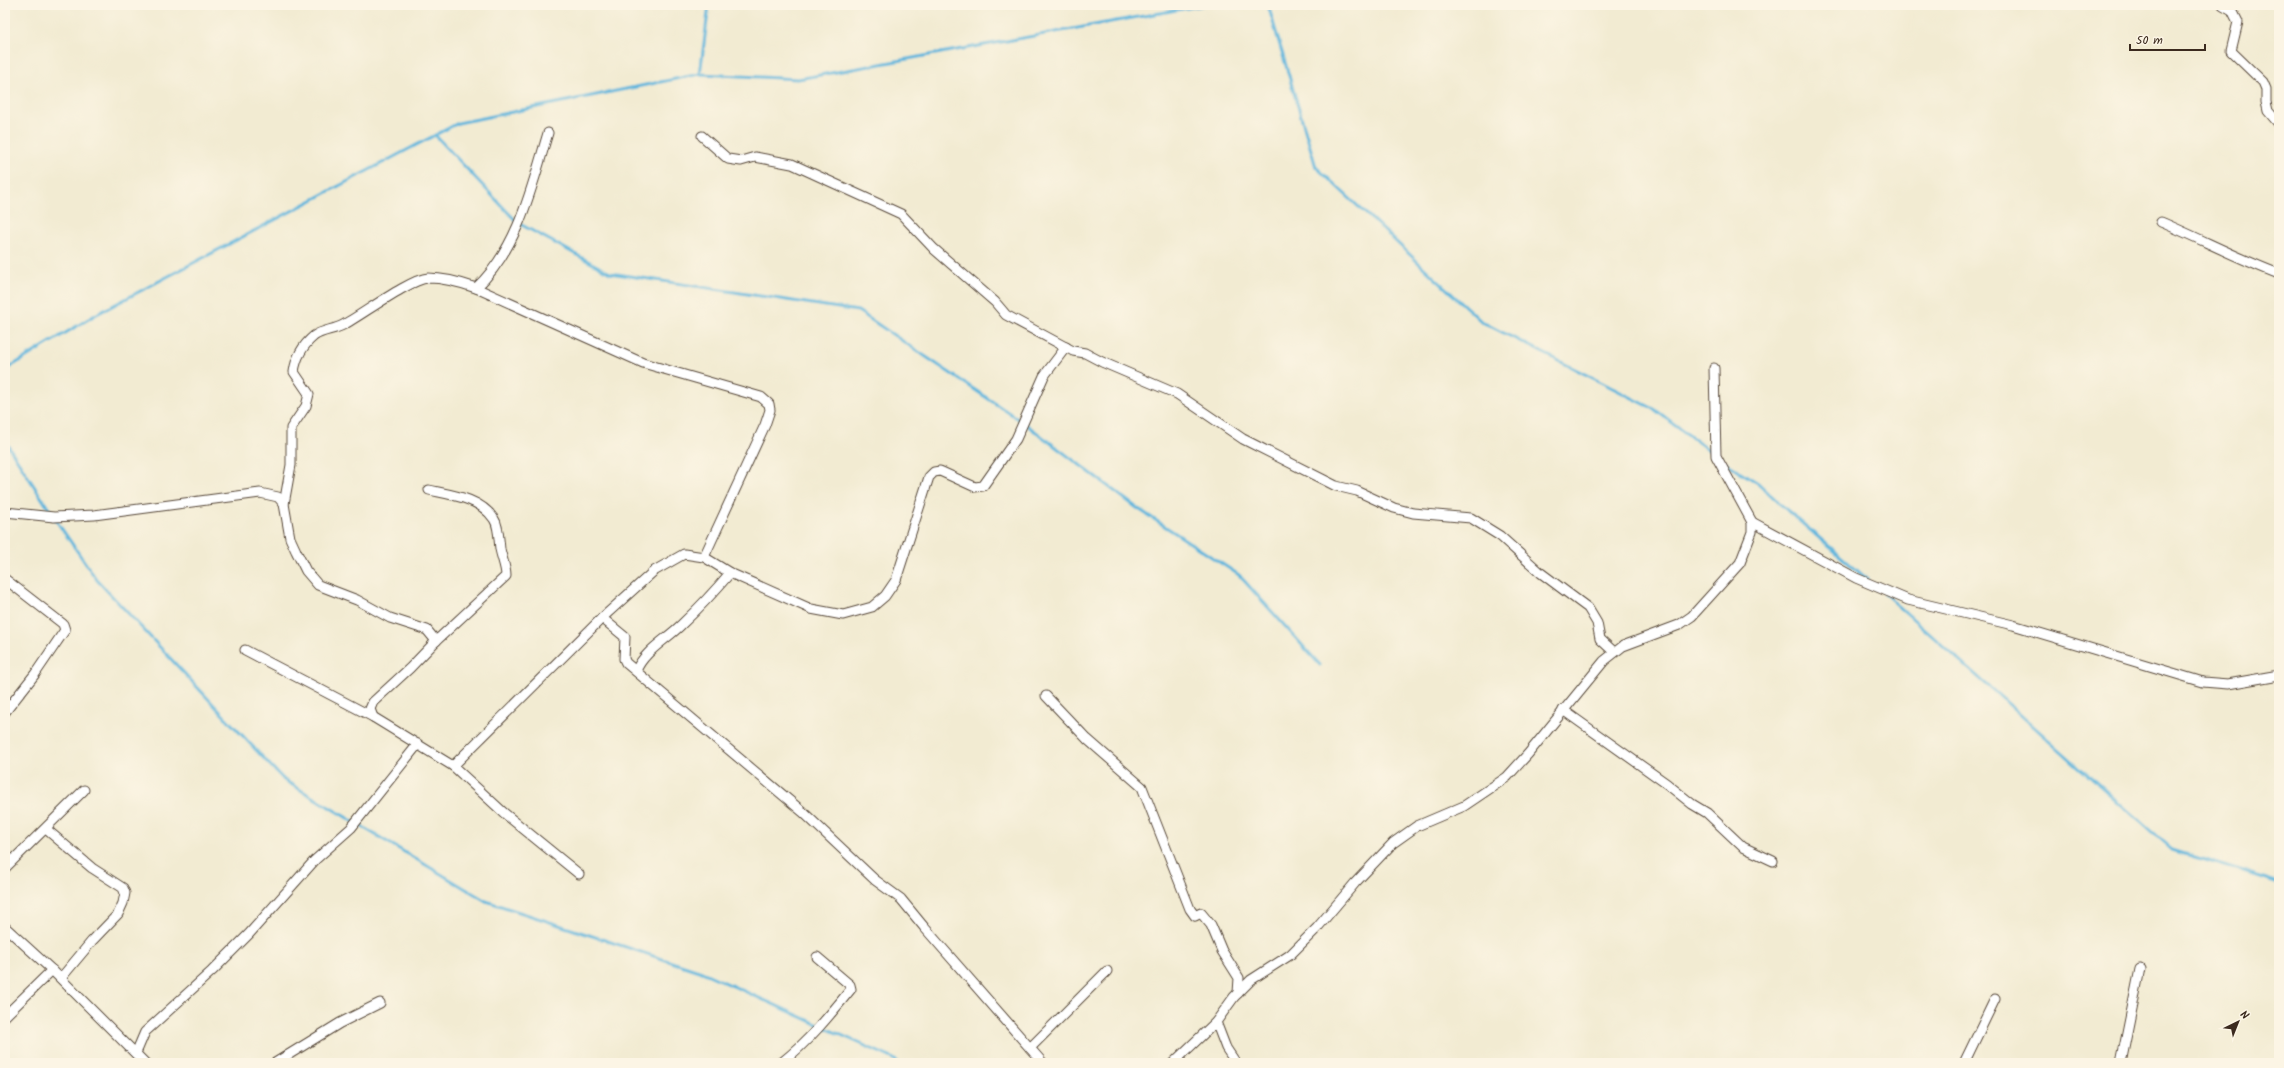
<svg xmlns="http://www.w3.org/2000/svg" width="2284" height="1068" font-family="Kalam,sans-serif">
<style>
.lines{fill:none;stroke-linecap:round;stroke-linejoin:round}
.stream{stroke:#60b6dd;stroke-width:3}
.minor-casing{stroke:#564739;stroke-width:11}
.minor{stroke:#fff;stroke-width:9}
</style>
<rect width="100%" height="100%" fill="#fcf5e5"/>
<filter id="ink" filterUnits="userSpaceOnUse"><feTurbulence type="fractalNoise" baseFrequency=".025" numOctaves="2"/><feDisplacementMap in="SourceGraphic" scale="8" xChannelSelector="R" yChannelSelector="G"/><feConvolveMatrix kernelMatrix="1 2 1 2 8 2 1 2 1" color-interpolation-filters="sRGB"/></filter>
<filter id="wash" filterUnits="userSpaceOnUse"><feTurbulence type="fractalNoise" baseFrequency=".012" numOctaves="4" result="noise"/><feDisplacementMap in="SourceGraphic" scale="16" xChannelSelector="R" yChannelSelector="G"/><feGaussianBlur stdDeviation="0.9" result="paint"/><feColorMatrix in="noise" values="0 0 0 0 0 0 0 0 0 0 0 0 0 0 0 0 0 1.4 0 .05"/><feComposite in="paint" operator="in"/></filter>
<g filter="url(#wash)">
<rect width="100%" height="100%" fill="#f2ebd2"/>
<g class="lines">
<g class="stream">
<polyline points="1268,5 1316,167 1482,322 1654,409 1714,454"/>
<polyline points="700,74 709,5"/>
<polyline points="435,135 518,223 610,273 858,311 1024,423 1137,508 1239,575 1320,665"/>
<polyline points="5,370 95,315 458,123 700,74 798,79 1204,5"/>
<polyline points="5,441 52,514"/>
<polyline points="1720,459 1758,483 1788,511 1867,579"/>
<polyline points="55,519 97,580 284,780 486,901 702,972 892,1058 899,1063"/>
<polyline points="1885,594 2172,850 2279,883"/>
</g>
</g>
</g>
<g filter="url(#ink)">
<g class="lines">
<defs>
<g id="minor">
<polyline points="2223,5 2232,10 2238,22 2231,51 2263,82 2266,89 2266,102 2268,111 2279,124"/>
<polyline points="702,136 728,159 741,161 755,157 792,164 901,214 934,249 995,302 1006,315 1073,351 1085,353 1102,362 1177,394 1243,439 1336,486 1357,491 1394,508 1413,513 1471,518 1500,536 1541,573 1588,608 1597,623 1600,639 1614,652"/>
<path d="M2161 222C2201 239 2239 259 2279 274"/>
<polyline points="476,288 643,363 761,397 769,404 770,410 765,425 704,557"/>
<polyline points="5,512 54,517 94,515 260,493 278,497 284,504"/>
<polyline points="1752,522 1856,578 1908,600 2013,625 2203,682 2228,684 2279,675"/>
<polyline points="5,579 63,624 65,630 35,674 5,712"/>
<polyline points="602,618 625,637 624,659 626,663 803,812 875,880 901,899 924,927 1043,1063"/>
<path d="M436 641 427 630 390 618 357 600 318 585 306 571 296 551 290 538 284 504 291 465V428L306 406 309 394 294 372C296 357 302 346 314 336 322 330 334 330 343 325 362 315 410 279 428 278 444 278 462 283 476 288 518 249 532 186 548 133"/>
<polyline points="245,650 373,717 453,766 504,813 579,874"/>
<path d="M636 671C643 652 667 639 681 625 699 608 715 591 730 573"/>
<polyline points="1046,696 1087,739 1142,787 1190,909 1195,916 1201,913 1211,925 1222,951 1239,978 1238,993"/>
<polyline points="1563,710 1667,784 1692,804 1707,813 1743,847 1773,861"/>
<path d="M373 717 370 709 373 702 410 668 436 641 506 576C506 567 502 559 500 549 499 541 499 526 494 519 480 498 452 495 429 490"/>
<polyline points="453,766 602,618 654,571 684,554 704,557 730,573 811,609 843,615 872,607 885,596 896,580 929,477 934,472 940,471 975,487 983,486 1016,439 1044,376 1066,347"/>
<polyline points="46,829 92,868 123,888 125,893 123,903 118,914 92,941 61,978"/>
<polyline points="5,868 84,790"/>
<polyline points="5,927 52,970 145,1063"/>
<polyline points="5,1016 52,970"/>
<polyline points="1216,1022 1226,1048 1236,1063"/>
<polyline points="1030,1048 1107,971"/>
<polyline points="136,1053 145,1032 212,971 249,934 315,860 351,828 418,744"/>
<polyline points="275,1063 340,1023 380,1003"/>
<path d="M781 1063C808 1042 830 1015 851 989L850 985 817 957"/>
<polyline points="1173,1063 1216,1022 1234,997 1251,980 1290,955 1317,928 1355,883 1393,843 1417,826 1464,806 1507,777 1528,754 1604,661 1623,646 1679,625 1692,616 1740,563 1752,532 1752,522 1716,456 1714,368"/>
<polyline points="1964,1063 1995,999"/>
<polyline points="2121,1063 2140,969"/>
</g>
</defs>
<use href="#minor" class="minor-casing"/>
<use href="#minor" class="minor"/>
</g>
</g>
<rect width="2284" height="1068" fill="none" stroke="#fcf5e5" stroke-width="20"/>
<g transform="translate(2238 1022) rotate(43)" stroke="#fcf5e5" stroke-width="3" paint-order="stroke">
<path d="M0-3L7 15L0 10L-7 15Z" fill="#3b2a1e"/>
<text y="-6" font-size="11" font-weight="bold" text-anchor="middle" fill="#3b2a1e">N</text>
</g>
<path d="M2130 44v6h75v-6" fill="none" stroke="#3b2a1e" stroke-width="2"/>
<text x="2136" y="44" font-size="12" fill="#3b2a1e" stroke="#fcf5e5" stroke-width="3" paint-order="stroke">50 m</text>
</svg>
